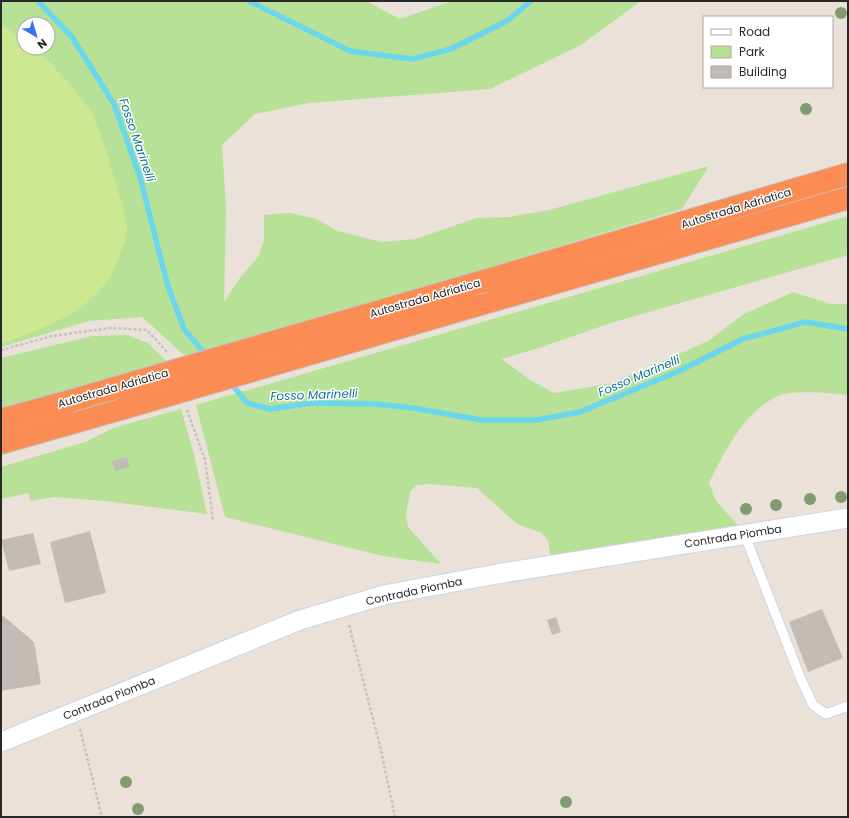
<svg xmlns="http://www.w3.org/2000/svg" width="849" height="818" font-family="Poppins,sans-serif">
<style>
.green{fill:#b6e196}
.pitch{fill:#cce891}
.lines{fill:none;stroke-linecap:round;stroke-linejoin:round}
.stream{stroke:#6cd6ec;stroke-width:5.5}
.building{fill:#c2bbb6}
.lane-casing{stroke:#ced4e1;stroke-width:11}
.street-casing{stroke:#ced4e1;stroke-width:21}
.highway-casing{stroke:#c3c3c3;stroke-width:24}
.path{stroke:#c3c3c3;stroke-width:2.5;stroke-dasharray:3 2;stroke-linecap:butt}
.lane{stroke:#fff;stroke-width:9}
.street{stroke:#fff;stroke-width:19}
.highway{stroke:#fb8c53;stroke-width:22}
.highway-bridge-casing{stroke:#c3c3c3;stroke-width:24;stroke-linecap:butt}
.highway-bridge{stroke:#fb8c53;stroke-width:22}
.tree{fill:#849b70}
.labels{text-anchor:middle;stroke-width:3;stroke-linejoin:round;paint-order:stroke}
.street-label{font-size:11px;fill:#282828;stroke:#fff}
.water-label{font-size:12px;font-style:italic;fill:#0f7394;stroke:#fff}
</style>
<rect width="100%" height="100%" fill="#eae1d9"/>
<g class="green">
<polygon points="1,1 366,1 400,19 452,1 641,1 581,45 490,89 309,103 255,114 222,145 226,209 224,302 240,278 258,257 264,241 264,215 291,213 316,219 338,231 381,242 416,239 476,218 509,217 549,210 709,166 682,209 315,320 186,357 142,317 89,321 1,347 55,67 31,48 48,48 48,24 24,24 24,42 1,24"/>
<path d="M848 216V255L614 322 539 348 502 359 530 380 554 393 613 383 708 341 744 314 793 292 831 304H848V395C833 393 795 390 781 395 746 408 724 452 709 483L716 501 738 525 551 558 548 541 542 533 517 524 477 488 430 484 417 485 410 492 406 515 408 527 441 564 383 556 225 517 196 405Z"/>
<polygon points="128,335 148,343 167,362 1,412 1,358 92,336"/>
<polygon points="181,409 194,454 207,514 105,501 54,497 30,501 29,493 1,499 1,467 85,442 113,428"/>
</g>
<path class="pitch" d="M1 24 24 42V48C42 48 82 97 92 113 99 125 129 221 127 232 126 240 114 271 110 277 86 315 41 329 1 344Z"/>
<g class="lines">
<g class="stream">
<polyline points="38,1 72,37 114,104 140,177 167,283 184,329 207,356"/>
<polyline points="249,1 350,51 412,59 451,49 507,21 531,1"/>
<polyline points="230,382 247,403 270,409 312,403 375,404 413,408 481,420 536,420 580,412 677,372 743,339 805,322 848,329"/>
</g>
</g>
<g class="building">
<polygon points="127,457 130,467 115,471 112,461"/>
<polygon points="90,531 106,593 65,603 50,542"/>
<polygon points="33,533 41,564 9,571 1,540"/>
<polygon points="822,609 843,658 808,672 789,622"/>
<polygon points="1,614 34,642 41,684 1,691"/>
<polygon points="556,617 561,632 552,635 547,620"/>
</g>
<g class="lines">
<defs>
<polyline id="lane" points="744,533 800,677 813,705 826,714 848,706"/>
<polyline id="street" points="1,742 300,620 384,595 497,574 848,518"/>
<g id="highway">
<polyline points="484,281 848,174"/>
<polyline points="474,306 848,198"/>
<polyline points="1,420 70,401"/>
<polyline points="1,443 124,408"/>
</g>
</defs>
<use href="#lane" class="lane-casing"/>
<use href="#street" class="street-casing"/>
<use href="#highway" class="highway-casing"/>
<g class="path">
<polyline points="1,350 52,336 111,328 147,330 167,352"/>
<polyline points="187,410 205,460 213,520"/>
<polyline points="349,625 380,746 395,817"/>
<polyline points="80,729 102,817"/>
</g>
<use href="#lane" class="lane"/>
<use href="#street" class="street"/>
<use href="#highway" class="highway"/>
<defs>
<g id="highway-bridge">
<polyline points="70,401 484,281"/>
<polyline points="124,408 474,306"/>
</g>
</defs>
<use href="#highway-bridge" class="highway-bridge-casing"/>
<use href="#highway-bridge" class="highway-bridge"/>
</g>
<g class="tree">
<circle cx="841" cy="13" r="6"/>
<circle cx="806" cy="109" r="6"/>
<circle cx="841" cy="497" r="6"/>
<circle cx="810" cy="499" r="6"/>
<circle cx="776" cy="505" r="6"/>
<circle cx="746" cy="509" r="6"/>
<circle cx="126" cy="782" r="6"/>
<circle cx="566" cy="802" r="6"/>
<circle cx="138" cy="809" r="6"/>
</g>
<g class="labels">
<g class="street-label">
<text transform="translate(736 208) rotate(-17)" y="4">Autostrada Adriatica</text>
<text transform="translate(425 298) rotate(-16)" y="4">Autostrada Adriatica</text>
<text transform="translate(113 388) rotate(-16)" y="4">Autostrada Adriatica</text>
<text transform="translate(733 536) rotate(-9)" y="4">Contrada Piomba</text>
<text transform="translate(414 591) rotate(-12)" y="4">Contrada Piomba</text>
<text transform="translate(109 698) rotate(-22)" y="4">Contrada Piomba</text>
</g>
<g class="water-label">
<text transform="translate(137 140) rotate(71)" y="4">Fosso Marinelli</text>
<text transform="translate(639 376) rotate(-23)" y="4">Fosso Marinelli</text>
<text transform="translate(314 395) rotate(-2)" y="4">Fosso Marinelli</text>
</g>
</g>
<rect width="849" height="818" fill="none" stroke="#282828" stroke-width="4"/>
<rect x="703" y="16" width="130" height="72" fill="#ffffff" stroke="#a9a9a9"/>
<rect x="711" y="29" width="20" height="6" fill="#ffffff" stroke="#a9a9a9"/>
<text x="739" y="36" font-size="12" fill="#282828">Road</text>
<rect x="711" y="46" width="20" height="12" fill="#b6e196" stroke="#a9a9a9"/>
<text x="739" y="56" font-size="12" fill="#282828">Park</text>
<rect x="711" y="66" width="20" height="12" fill="#c2bbb6" stroke="#a9a9a9"/>
<text x="739" y="76" font-size="12" fill="#282828">Building</text>
<g transform="translate(36 36) rotate(142)"><circle r="19" fill="#ffffff" stroke="#a9a9a9"/>
<path d="M0-3L7 15L0 10L-7 15Z" fill="#3a6ff7"/>
<text y="-6" font-size="11" font-weight="bold" text-anchor="middle" fill="#282828">N</text>
</g>
</svg>
